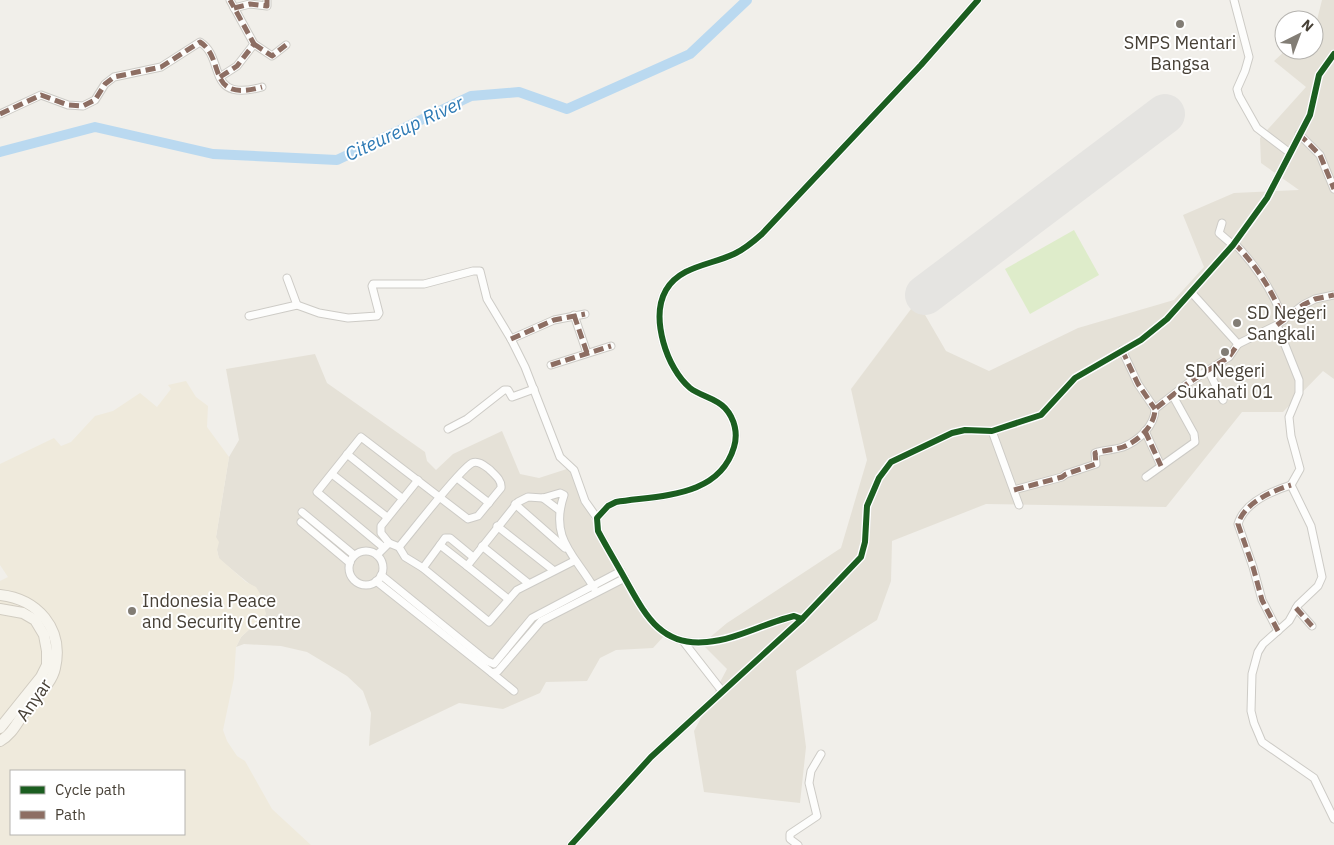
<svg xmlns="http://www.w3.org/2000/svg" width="1334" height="845" font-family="'IBM Plex Sans',sans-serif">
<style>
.residential{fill:#e5e1d7}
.education{fill:#efeadc;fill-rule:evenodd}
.green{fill:#deecca}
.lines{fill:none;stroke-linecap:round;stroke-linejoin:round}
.river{stroke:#bad9f0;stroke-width:10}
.runway{stroke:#e5e4e1;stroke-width:40}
.street-casing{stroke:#cdcbc6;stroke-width:9}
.secondary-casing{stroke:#d1ccc1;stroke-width:12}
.street{stroke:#fdfdfc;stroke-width:7}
.secondary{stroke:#f7f5ee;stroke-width:10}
.quiet{stroke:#8d6e63;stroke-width:5;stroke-dasharray:10 5;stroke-linecap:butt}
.cycleway-casing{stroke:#fff;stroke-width:9}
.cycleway{stroke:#1b5e20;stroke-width:6}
.poi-dot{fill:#827d75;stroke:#fff;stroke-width:2}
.labels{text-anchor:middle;stroke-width:4;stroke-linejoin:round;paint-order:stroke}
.poi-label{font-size:18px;fill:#474036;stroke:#fff}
.street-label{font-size:18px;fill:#474036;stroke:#fff}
.water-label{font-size:19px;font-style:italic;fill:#2d7ab5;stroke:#fff}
</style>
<rect width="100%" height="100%" fill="#f1efea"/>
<g class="residential">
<polygon points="1322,0 1334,0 1334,379 1323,371 1283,412 1242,412 1166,507 986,504 892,541 891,581 877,620 796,671 806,747 800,803 704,792 694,731 727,669 702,644 727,623 841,548 867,460 851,389 917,301 946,351 989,371 1078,328 1174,300 1204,267 1183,215 1234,193 1299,190 1261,163 1260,138 1306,87 1274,61 1286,50 1314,50 1314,23 1317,20"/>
<polygon points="315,354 327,383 425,452 427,461 436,470 453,454 502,431 520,474 539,478 573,467 592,521 630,598 664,636 653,648 616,650 600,658 587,681 546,682 540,693 503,709 459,703 369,746 371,713 363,691 347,676 307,652 281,646 244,644 236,647 241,637 266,614 252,586 219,559 217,550 216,537 229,457 239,440 226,369"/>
</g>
<path class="education" d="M186 381 196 397 208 406 207 427 229 457 216 537 219 542 217 550 219 558 246 582 256 587 262 597 266 614 241 637 236 647 234 678 223 730 227 741 237 756 245 761 272 809 311 845H0V581L8 577 0 565V464L54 438 61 446 71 442 95 416 113 411 140 393 157 407 171 389 168 385ZM11 771H184V834H11Z"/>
<polygon class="green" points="1074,230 1099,275 1030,314 1005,269"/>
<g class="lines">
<polyline class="river" points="0,152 95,127 213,154 337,160 471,96 519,92 567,109 690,54 747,0"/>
<polyline class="runway" points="925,295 1165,114"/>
<defs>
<g id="street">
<polyline points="1234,0 1249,57 1245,71 1237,89 1239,96 1257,128 1290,153"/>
<polyline points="234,8 250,4 267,6 267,0"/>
<polyline points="254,44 272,56 286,45"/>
<polyline points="220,77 237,66 254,44 230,0"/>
<path d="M0 114 41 95 68 105 83 106 95 100 105 84 114 77 161 67 200 42C226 58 205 103 262 87"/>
<polyline points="1299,134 1320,155 1334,189"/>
<polyline points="1222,223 1219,233 1233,245"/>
<path d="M1234 243C1256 265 1272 290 1284 320"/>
<polyline points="287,278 297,305"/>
<polyline points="1191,292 1238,344 1277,325 1303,305 1315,299 1334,295"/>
<polyline points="574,315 587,353"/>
<polyline points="249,316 297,305 319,313 348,318 377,316 379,313 372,286 373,284 424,284 473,271 480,271 487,299 511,339 525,367 560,457 574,470 585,501 597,518"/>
<polyline points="1277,325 1299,380 1299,393 1289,417 1291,436 1300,469 1291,485 1311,526 1322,577 1318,586 1298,605 1289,621 1263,644 1258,652 1252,674 1251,711 1254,723 1262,742 1314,778 1334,819"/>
<polyline points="511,339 554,320 585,314"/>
<polyline points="1122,350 1138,384 1155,409"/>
<polyline points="551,365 611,346"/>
<polyline points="1208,370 1223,400"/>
<polyline points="448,429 467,419 504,390 508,390 512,397 534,389"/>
<polyline points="992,431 1019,505"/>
<polyline points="1145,431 1161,466"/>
<polyline points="347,454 403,499"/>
<polyline points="332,474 387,517"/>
<polyline points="1146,477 1195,442 1194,434 1173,396"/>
<polyline points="457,478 489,503"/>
<path d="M1014 490 1062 477 1066 474 1096 464 1095 453C1104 450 1114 450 1123 447 1138 441 1155 426 1155 409L1188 383 1229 357 1238 344"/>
<polyline points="543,498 559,510"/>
<polyline points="515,504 565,548"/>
<polyline points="302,512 354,555"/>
<polyline points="301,522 350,563"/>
<polyline points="497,526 553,570"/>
<polyline points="389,543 381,533 381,526 418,480"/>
<polyline points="440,545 445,538 450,538 473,557"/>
<polyline points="482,546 528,583"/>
<path d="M383 547 317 492 361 437 468 519 478 516 501 488C502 480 495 475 489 469 485 466 478 460 472 463 460 469 411 533 399 547"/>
<circle cx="366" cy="568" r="17"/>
<polyline points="377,555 389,543 399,547 405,557 423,568 489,622 517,590 574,561"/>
<polyline points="467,566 508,599"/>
<path d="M423 568 440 545 467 566 518 502 528 497 543 498 560 493 564 495C549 539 575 555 594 588"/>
<polyline points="381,575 487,661 494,664 532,618 621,571"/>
<polyline points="376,581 492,673 498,671 541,621 625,578"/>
<polyline points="1296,608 1312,626"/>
<path d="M802 619 794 616 787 618C761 625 734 640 707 642 659 647 644 612 624 577 615 561 606 546 598 531L597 518 608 506 616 502C659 495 719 498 734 447 738 434 735 419 725 408 716 398 700 396 690 388 667 369 650 318 666 290 680 266 711 265 734 254 745 249 753 242 762 234L921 65 978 0"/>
<path d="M1278 631 1262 600 1253 567 1238 524C1244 503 1272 491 1291 485"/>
<polyline points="683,641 722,691"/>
<polyline points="492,673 514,691"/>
<polyline points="571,845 651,757 802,619 861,557 865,542 867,506 879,478 891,462 952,433 965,430 992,431 1041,415 1075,378 1141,340 1167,319 1233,245 1267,198 1310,115 1319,75 1334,54"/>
<polyline points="798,845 790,839 790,834 817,816 809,783 811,771 821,754"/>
</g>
<g id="secondary">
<path d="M0 595C37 599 64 628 55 668 52 683 36 697 27 709 18 720 13 734 0 741"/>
<polyline points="0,609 23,613 35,620 44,635 47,651 47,665 41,677 0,728"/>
</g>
</defs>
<use href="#street" class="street-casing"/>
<use href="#secondary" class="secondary-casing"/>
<use href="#street" class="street"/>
<use href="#secondary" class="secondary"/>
<g class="quiet">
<polyline points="234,8 250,4 267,6 267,0"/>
<polyline points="254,44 272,56 286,45"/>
<polyline points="220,77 237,66 254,44 230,0"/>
<path d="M0 114 41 95 68 105 83 106 95 100 105 84 114 77 161 67 200 42C226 58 205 103 262 87"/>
<polyline points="1299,134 1320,155 1334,189"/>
<path d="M1234 243C1256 265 1272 290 1284 320"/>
<polyline points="574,315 587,353"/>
<polyline points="1277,325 1303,305 1315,299 1334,295"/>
<polyline points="511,339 554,320 585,314"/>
<polyline points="1122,350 1138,384 1155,409"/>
<polyline points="551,365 611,346"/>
<polyline points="1145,431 1161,466"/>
<path d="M1014 490 1062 477 1066 474 1096 464 1095 453C1104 450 1114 450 1123 447 1138 441 1155 426 1155 409L1188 383 1229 357 1238 344"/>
<polyline points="1296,608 1312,626"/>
<path d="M1278 631 1262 600 1253 567 1238 524C1244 503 1272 491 1291 485"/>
</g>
<defs>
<g id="cycleway">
<path d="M802 619 794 616 787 618C761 625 734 640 707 642 659 647 644 612 624 577 615 561 606 546 598 531L597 518 608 506 616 502C659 495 719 498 734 447 738 434 735 419 725 408 716 398 700 396 690 388 667 369 650 318 666 290 680 266 711 265 734 254 745 249 753 242 762 234L921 65 978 0"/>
<polyline points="571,845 651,757 802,619 861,557 865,542 867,506 879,478 891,462 952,433 965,430 992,431 1041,415 1075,378 1141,340 1167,319 1233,245 1267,198 1310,115 1319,75 1334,54"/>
</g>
</defs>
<use href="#cycleway" class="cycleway-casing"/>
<use href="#cycleway" class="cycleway"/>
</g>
<g class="poi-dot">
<circle cx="1180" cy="24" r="5"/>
<circle cx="1237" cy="323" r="5"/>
<circle cx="1225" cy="352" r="5"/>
<circle cx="132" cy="611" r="5"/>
</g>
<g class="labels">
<g class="poi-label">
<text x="1180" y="49">SMPS Mentari<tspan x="1180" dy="21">Bangsa</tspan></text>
<text x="1247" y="319" text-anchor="start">SD Negeri<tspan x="1247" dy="21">Sangkali</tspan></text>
<text x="1225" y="377">SD Negeri<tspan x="1225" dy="21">Sukahati 01</tspan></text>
<text x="142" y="607" text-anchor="start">Indonesia Peace<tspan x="142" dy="21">and Security Centre</tspan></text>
</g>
<g class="street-label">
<text transform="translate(34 700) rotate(-55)" y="6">Anyar</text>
</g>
<g class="water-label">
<text transform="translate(404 128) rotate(-25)" y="7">Citeureup River</text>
</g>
</g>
<rect x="10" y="770" width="175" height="65" fill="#ffffff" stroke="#b5b3af"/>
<rect x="20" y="786" width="25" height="8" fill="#1b5e20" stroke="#b5b3af"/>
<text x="55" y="795" font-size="15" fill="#474036">Cycle path</text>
<rect x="20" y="811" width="25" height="8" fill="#8d6e63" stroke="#b5b3af"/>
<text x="55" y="820" font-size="15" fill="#474036">Path</text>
<g transform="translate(1299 35) rotate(42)"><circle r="24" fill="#ffffff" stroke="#b5b3af"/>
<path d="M0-4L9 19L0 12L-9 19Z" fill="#827d75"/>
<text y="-8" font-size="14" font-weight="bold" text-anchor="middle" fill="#474036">N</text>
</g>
</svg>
